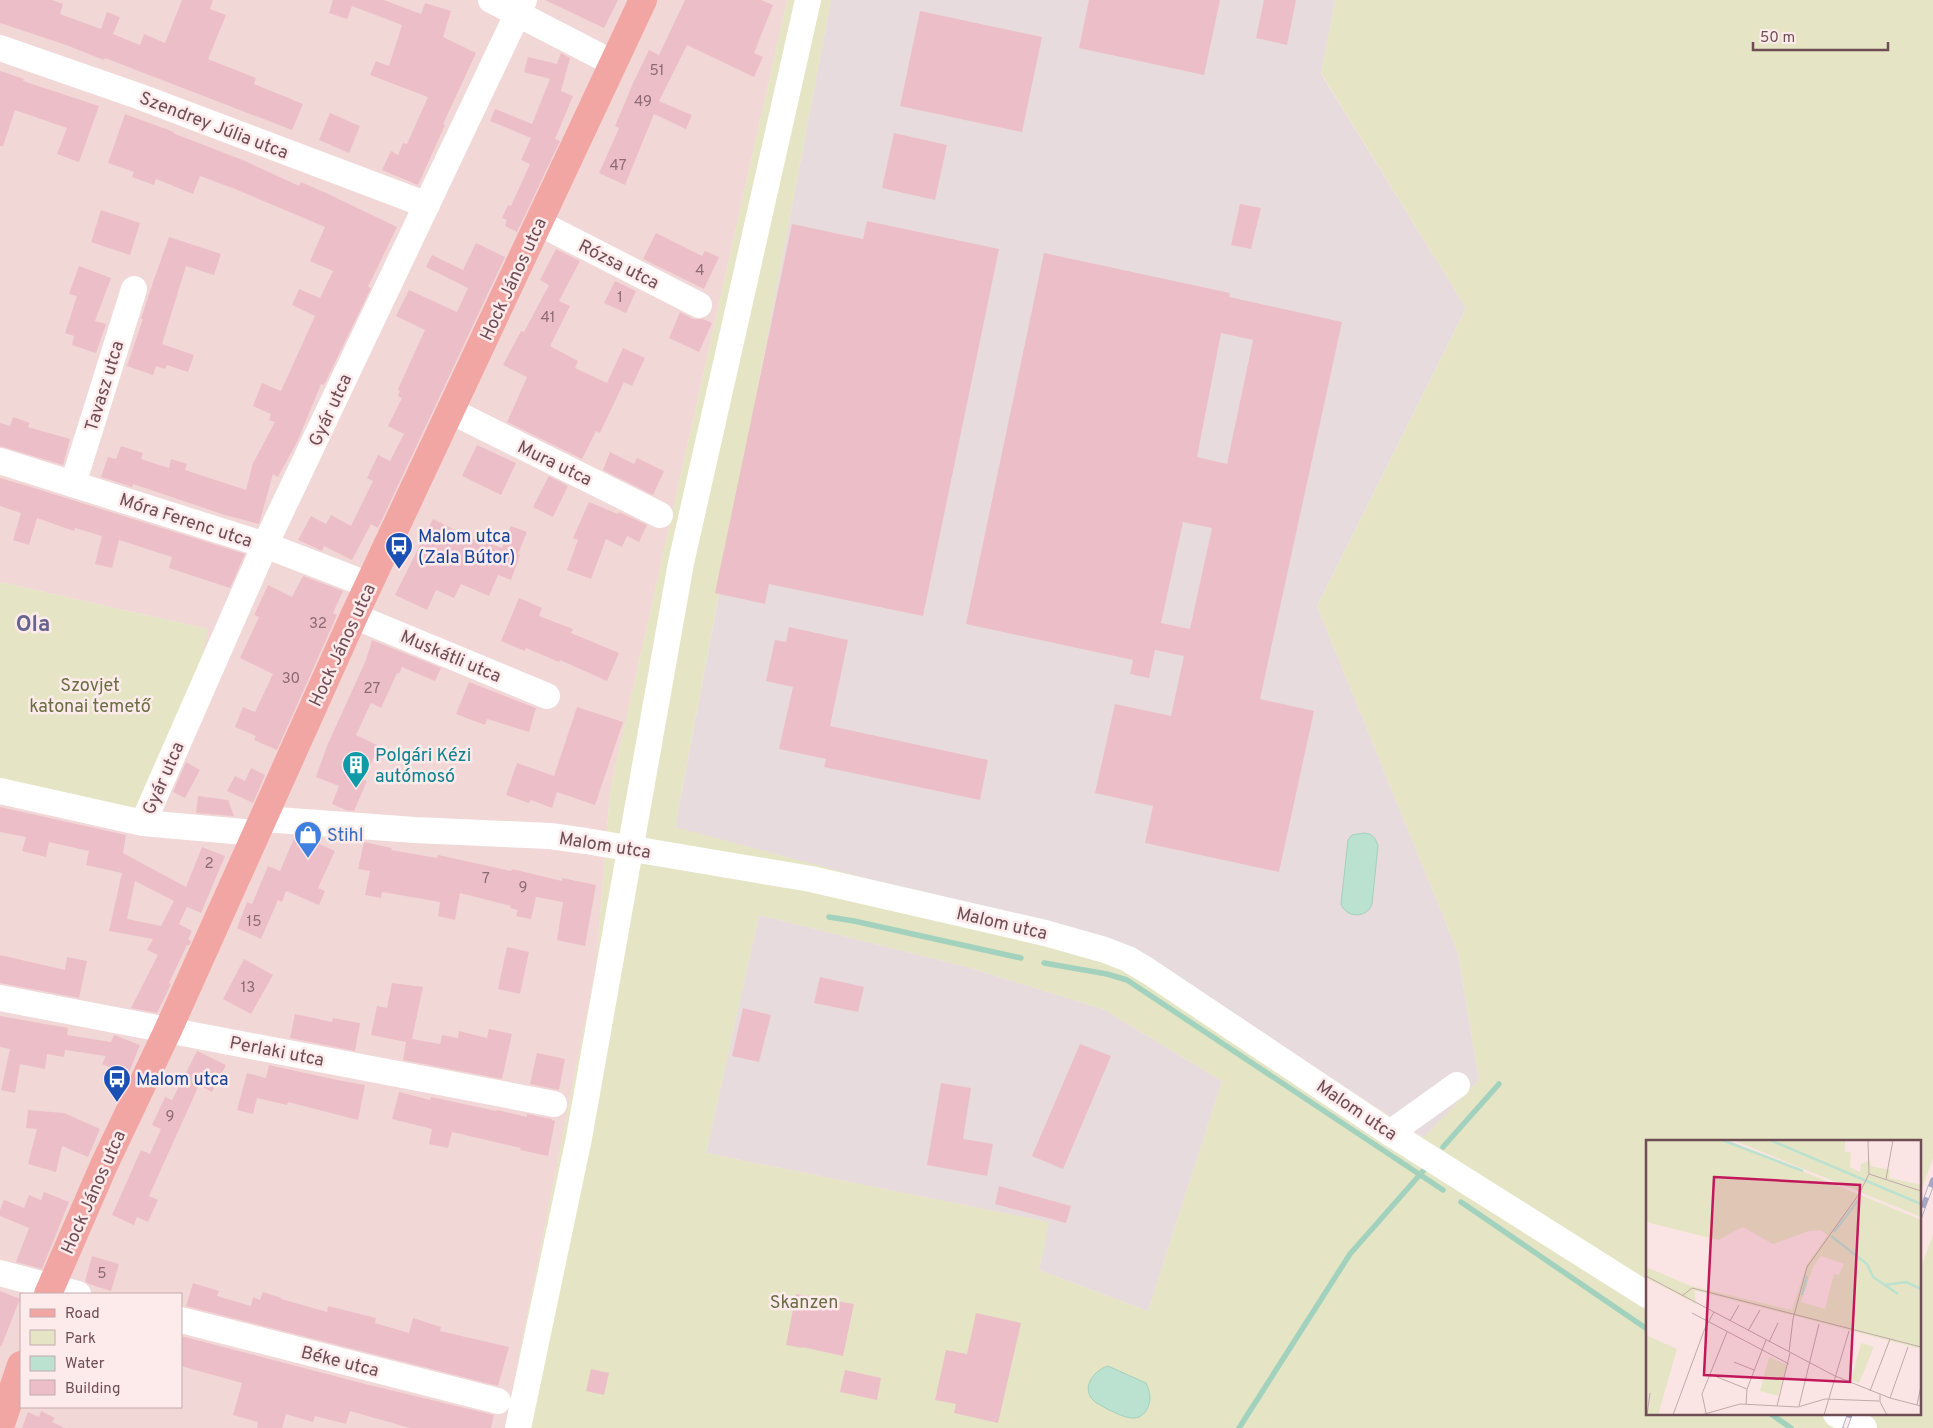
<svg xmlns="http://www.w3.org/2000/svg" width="1933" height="1428" font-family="Overpass,sans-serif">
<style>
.residential{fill:#f2d7d7;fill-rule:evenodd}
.industrial{fill:#e8dbdd}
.green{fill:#e5e5c5;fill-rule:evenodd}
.water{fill:#bbe1d0;stroke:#a2d2bd}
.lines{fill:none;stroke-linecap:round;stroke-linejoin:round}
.stream{stroke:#a2d2bd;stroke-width:5.5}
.building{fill:#ecbfc8;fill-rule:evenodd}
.minor{stroke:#fff;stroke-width:26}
.major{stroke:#f2a6a3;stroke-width:28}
.rail-casing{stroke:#a4a6c2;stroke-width:5.5}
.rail{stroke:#fdeaea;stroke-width:4;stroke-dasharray:11;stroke-linecap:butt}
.labels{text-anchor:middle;stroke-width:5;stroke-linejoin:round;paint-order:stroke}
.number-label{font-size:15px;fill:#8e6a72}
.street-label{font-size:18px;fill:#6f4d55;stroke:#fdeaea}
.transit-label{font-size:18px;fill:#164399;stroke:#fdeaea;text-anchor:start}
.park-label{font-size:18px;fill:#696e43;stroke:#fdeaea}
.culture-label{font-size:18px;fill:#0d838f;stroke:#fdeaea;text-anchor:start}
.shop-label{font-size:18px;fill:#366cbe;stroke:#fdeaea;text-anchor:start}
.district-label{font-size:22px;font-weight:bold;fill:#67658c;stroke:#fdeaea}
.inset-river{fill:none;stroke:#bbe1d0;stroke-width:2.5}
.inset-road{fill:none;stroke:#c2a8ab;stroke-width:1}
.view{fill:#c2185b;fill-opacity:0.15;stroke:#c2185b;stroke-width:2.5}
.inset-edge{fill:none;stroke:#6f4d55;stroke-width:2.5}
</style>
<rect width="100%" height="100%" fill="#fae5e4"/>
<path class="residential" d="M0 0H787L610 791 596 967 505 1428H0V779L208 629 0 582ZM21 1294H181V1407H21Z"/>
<g class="industrial">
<polygon points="831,0 1335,0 1321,74 1466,308 1317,606 1458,953 1479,1080 1424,1138 1133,950 675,828"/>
<polygon points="759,915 967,967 1103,1009 1222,1081 1148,1311 1039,1270 1048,1222 706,1153"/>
</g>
<g class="green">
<path d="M787 0H831L675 827 1133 950 1423 1138 1479 1080 1458 953 1317 606 1466 308 1321 73 1335 0H1933V1158L1919 1197V1142H1647V1414H1844L1839 1428H505L596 967 610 791ZM759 915 967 967 1103 1009 1222 1081 1148 1311 1039 1270 1049 1222 706 1153Z"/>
<polygon points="0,582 208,629 199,672 138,810 0,779"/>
<polygon points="1933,1234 1933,1428 1865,1428 1870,1414 1919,1414 1919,1273"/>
</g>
<g class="water">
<path d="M1364 833C1373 834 1375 837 1378 846L1372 904C1367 919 1346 918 1341 904L1348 840 1352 835Z"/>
<path d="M1108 1366 1146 1383C1150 1391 1152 1400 1147 1409 1138 1426 1121 1415 1107 1409 1103 1406 1097 1404 1094 1401 1080 1388 1094 1370 1108 1366Z"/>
</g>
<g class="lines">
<g class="stream">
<polyline points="829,917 854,921 1021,958"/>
<polyline points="1044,963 1107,974 1127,980 1443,1190"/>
<polyline points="1443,1147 1499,1084"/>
<polyline points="1461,1202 1647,1329"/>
<polyline points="1771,1414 1791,1428"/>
<polyline points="1239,1428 1350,1254 1424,1170"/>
</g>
</g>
<g class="building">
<polygon points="0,0 52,0 63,4 60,14 101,29 107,12 120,17 113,34 140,45 144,34 165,43 182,0 213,0 210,9 226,15 208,59 256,78 254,84 303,104 292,130 105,58 104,60 66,45 0,23"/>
<polygon points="333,0 384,0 421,14 425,3 451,11 443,37 476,53 443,124 445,125 418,185 382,170 391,151 398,155 403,143 407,144 428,97 370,75 376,61 389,66 402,25 352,6 347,19 329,13"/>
<polygon points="545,0 618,0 604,28"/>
<polygon points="685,0 761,0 773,5 754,53 763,57 754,77 687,45 659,101 692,115 686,129 654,114 625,185 599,173 619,128 615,126 634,81 649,50 659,55"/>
<polygon points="1089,0 1220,0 1204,75 1079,48"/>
<polygon points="1264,0 1296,0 1287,45 1256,38"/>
<polygon points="920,11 1042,37 1022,132 900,106"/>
<polygon points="561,53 570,58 561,91 573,96 555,139 560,141 517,232 505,226 507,220 502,218 508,205 511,206 530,164 521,160 531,138 490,121 495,109 532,124 550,79 524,72 528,57 557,64"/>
<polygon points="0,71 24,79 23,81 99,106 79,162 57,154 67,128 15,110 3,146 0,146"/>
<polygon points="330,113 360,126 349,153 319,140"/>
<polygon points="125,114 174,132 173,133 245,161 299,186 301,182 326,193 397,227 368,287 371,288 324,385 321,384 298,440 278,477 273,474 259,524 225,515 133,484 132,487 101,477 108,457 116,459 121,446 143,453 141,459 169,468 171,459 187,464 185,470 246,490 253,463 275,422 269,420 271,414 253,406 262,383 281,391 315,316 292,305 299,289 320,298 333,271 310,261 325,227 235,189 200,176 193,194 156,179 154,185 132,177 134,172 108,163"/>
<polygon points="894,133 947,145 935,200 882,188"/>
<polygon points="1240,204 1261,208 1251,249 1231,245"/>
<polygon points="101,210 140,223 130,255 91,242"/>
<polygon points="867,221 999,249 923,616 769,584 765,604 715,593 792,224 863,239"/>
<polygon points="656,233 702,256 705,251 719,257 704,289 643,259"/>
<polygon points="169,237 221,254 214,275 186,266 162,344 194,355 188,372 167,365 165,369 156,366 153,375 127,366 143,319 141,319 151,288"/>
<polygon points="476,243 505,257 378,528 371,524 352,560 324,546 322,551 298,540 311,516 326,524 331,515 351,526 373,481 367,478 378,455 390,461 404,434 388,426 402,398 398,396 400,391 398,389 425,330 396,316 409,290 457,312 468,288 426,267 432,255 463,270"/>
<polygon points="556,249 580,261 559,301 570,306 550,346 578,361 575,368 607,383 623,348 645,358 632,386 624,382 600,433 596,431 582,459 507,422 527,377 503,365 521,331 524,332 549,285 540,280"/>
<path d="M1044 253 1230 293 1229 297 1238 299 1342 322 1260 699 1314 711 1279 872 1145 843 1153 806 1095 793 1115 704 1171 716 1184 656 1155 650 1149 678 1130 674 1133 660 966 624ZM1221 333 1253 340 1227 464 1197 457ZM1183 522 1212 528 1190 629 1161 623Z"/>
<polygon points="79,266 111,278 95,321 106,324 96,353 72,345 74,336 65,333 77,296 69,294"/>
<polygon points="615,281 636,291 626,313 604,303"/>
<polygon points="680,312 693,319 703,319 712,323 699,352 669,338"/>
<polygon points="13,417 30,423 28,427 70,439 63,465 0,446 0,423 10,426"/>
<polygon points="477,445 516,463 501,495 462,476"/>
<polygon points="610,452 634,464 637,458 664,471 653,495 603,470"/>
<polygon points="549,476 568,486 553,517 533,507"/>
<polygon points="0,478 34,488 245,554 230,588 169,568 172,557 119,540 112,568 95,564 102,536 75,528 74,531 37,518 29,545 13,540 21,513 0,506"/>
<polygon points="589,502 618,514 619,512 647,525 639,542 627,536 622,547 606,539 591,579 567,570 578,540 573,538"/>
<polygon points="433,519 475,540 475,538 502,548 511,526 527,532 518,554 520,555 511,580 498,575 489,596 461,584 454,598 436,590 427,610 395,595"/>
<polygon points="303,576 343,591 333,613 337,615 277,750 254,740 256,736 235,727 243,707 255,712 273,674 240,658 259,617 254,615 268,585 292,597"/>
<polygon points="519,598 542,608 539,616 573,629 571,633 619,653 607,681 560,660 559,662 526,648 525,651 501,641"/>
<polygon points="789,627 848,640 830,726 988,760 980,800 824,767 826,759 779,749 793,687 766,681 775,640 786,642"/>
<polygon points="372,640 441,668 435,681 402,667 399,674 397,673 381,708 371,703 356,735 379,746 363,780 367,781 354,811 346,810 332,804 339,786 316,777 327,746 366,660"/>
<polygon points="469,682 536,708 529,732 487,719 485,725 456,714"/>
<polygon points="577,707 623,722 595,805 557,792 552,808 531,800 529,803 506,795 517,763 554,776"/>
<polygon points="186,762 200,770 185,798 173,792"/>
<polygon points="251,768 265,775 253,803 227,791 235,776 245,781"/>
<polygon points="198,796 228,800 234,816 196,813"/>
<path d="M0 807 126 835 123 853 186 887 202 847 225 856 201 913 187 907 179 924 192 931 188 939 191 941 189 946 187 945 169 983 171 984 157 1013 131 1008 158 955 147 950 153 939 109 931 122 873 86 865 89 851 49 842 46 857 22 851 26 837 0 832ZM135 881 174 901 161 926 127 919Z"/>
<polygon points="295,836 304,837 335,851 318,888 325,891 319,905 286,891 282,902 278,900 261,939 237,928 247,902 252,904 268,866 280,871"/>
<polygon points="364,842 392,848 391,850 437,858 438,855 511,871 512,869 562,881 562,878 596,885 585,946 557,940 563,902 536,897 531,919 516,916 518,910 510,908 511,906 460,893 455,920 438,916 440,902 382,892 381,898 365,895 370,871 358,869"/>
<polygon points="507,947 529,952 520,994 498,989"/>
<polygon points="0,955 65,970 67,957 87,961 79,998 0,983"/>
<polygon points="244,959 273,975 251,1014 223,999"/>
<polygon points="820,977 864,987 858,1012 814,1003"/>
<polygon points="392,983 423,987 412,1039 440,1044 442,1035 458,1038 459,1031 487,1038 489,1029 512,1034 502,1079 403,1060 406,1042 371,1035 377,1006 387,1008"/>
<polygon points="743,1008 771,1015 759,1062 732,1056"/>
<polygon points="295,1014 332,1022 333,1018 360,1023 355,1051 290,1038"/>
<polygon points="0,1016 68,1028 67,1035 111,1042 114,1035 140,1045 128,1075 102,1064 106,1056 65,1050 64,1057 47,1054 45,1069 20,1064 15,1093 1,1090 10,1049 0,1047"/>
<polygon points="1080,1044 1111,1056 1063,1169 1032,1156"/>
<polygon points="197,1051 226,1065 212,1092 199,1085 149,1196 158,1200 148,1222 137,1217 134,1225 112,1215 141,1150 150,1154 161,1129 152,1125 165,1097 172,1100"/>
<polygon points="537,1053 565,1059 559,1090 530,1084"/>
<polygon points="269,1065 337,1080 365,1085 358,1120 288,1102 287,1105 257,1098 253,1114 237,1110 247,1073 266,1078"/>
<polygon points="941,1083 971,1088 963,1139 993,1144 987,1176 927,1165"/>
<polygon points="399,1092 430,1100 431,1097 496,1111 497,1110 527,1117 527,1114 552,1119 552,1120 555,1121 548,1156 520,1150 521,1148 452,1132 448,1148 429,1144 432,1129 392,1119"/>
<polygon points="28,1110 64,1113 100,1129 88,1157 62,1146 56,1172 28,1164 37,1129 26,1128"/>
<polygon points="999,1186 1071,1206 1066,1223 995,1204"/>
<polygon points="44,1192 69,1202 42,1269 16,1262 29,1228 0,1216 0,1210 4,1200 24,1208 29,1195 41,1200"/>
<polygon points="92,1256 119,1264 111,1291 89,1284 85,1281"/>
<polygon points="193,1283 219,1291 217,1296 251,1306 253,1297 260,1300 263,1292 281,1298 281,1299 327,1312 328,1306 376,1318 375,1323 409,1333 413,1318 441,1327 440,1331 509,1347 498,1386 186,1306"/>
<polygon points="0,1291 20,1299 1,1347 0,1346"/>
<polygon points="796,1294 854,1304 843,1356 802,1347 802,1348 786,1345"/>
<polygon points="976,1313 1021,1323 998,1423 954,1413 956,1404 935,1400 946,1350 967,1354"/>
<polygon points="181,1336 365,1384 494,1415 491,1428 410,1428 350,1411 346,1424 315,1416 313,1422 286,1414 282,1428 257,1428 258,1422 233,1415 242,1383 181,1366"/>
<polygon points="591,1369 609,1373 604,1395 586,1391"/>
<polygon points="845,1370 881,1378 877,1400 840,1392"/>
<polygon points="41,1411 55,1418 52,1422 65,1428 22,1428 28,1412 39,1417"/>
</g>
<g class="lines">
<g class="minor">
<polyline points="491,0 613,63"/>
<polyline points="0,48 138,96 427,205"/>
<polyline points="539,223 699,305"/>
<polyline points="451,411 660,515"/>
<polyline points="0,461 265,545 369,585"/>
<polyline points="73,484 134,289"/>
<polyline points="354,616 547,696"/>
<polyline points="0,791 143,823 256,833"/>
<polyline points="263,819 415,830 550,836 586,841 811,879 1045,933 1105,950 1128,959 1148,971 1390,1133 1647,1295"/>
<polyline points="143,823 265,545 524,0"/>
<polyline points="0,998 554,1104"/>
<polyline points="1390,1133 1457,1085"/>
<polyline points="0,1273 78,1294"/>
<polyline points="181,1320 498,1401"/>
<polyline points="1836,1414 1864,1428"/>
<polyline points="518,1428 579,1138 681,563 808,0"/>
</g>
<g class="major">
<polyline points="48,1294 104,1165 168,1030 354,616 643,0"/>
<polyline points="0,1427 21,1365"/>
</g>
<defs>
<g id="rail">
<polyline points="1919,1218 1933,1180"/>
<polyline points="1845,1428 1850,1414"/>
</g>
</defs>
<use href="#rail" class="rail-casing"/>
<use href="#rail" class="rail"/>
</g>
<defs>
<symbol id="bus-pin" viewBox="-11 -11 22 30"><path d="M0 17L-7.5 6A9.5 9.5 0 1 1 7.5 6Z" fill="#1a4fb4" stroke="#fdeaea"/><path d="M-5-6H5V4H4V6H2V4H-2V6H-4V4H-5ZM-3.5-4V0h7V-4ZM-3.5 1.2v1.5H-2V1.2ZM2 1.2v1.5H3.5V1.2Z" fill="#fff"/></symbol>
<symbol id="building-pin" viewBox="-11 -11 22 30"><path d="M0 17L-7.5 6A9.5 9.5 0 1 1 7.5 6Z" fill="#0f9aa8" stroke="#fdeaea"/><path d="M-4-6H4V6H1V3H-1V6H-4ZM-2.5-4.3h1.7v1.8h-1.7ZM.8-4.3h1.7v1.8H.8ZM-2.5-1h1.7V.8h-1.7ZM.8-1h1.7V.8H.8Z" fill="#fff"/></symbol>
<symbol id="shop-pin" viewBox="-11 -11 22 30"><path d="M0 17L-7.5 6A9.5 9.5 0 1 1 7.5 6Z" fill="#3f7fe0" stroke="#fdeaea"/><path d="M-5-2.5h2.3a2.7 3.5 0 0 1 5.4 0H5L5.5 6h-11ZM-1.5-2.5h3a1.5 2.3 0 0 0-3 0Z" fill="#fff"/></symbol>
</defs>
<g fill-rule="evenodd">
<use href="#bus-pin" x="383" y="530" width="32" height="43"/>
<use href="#building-pin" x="340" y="749" width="32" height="43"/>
<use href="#shop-pin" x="292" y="819" width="32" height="43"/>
<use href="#bus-pin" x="101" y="1063" width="32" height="43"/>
</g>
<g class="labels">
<g class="number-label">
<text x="657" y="75">51</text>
<text x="643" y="106">49</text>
<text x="618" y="170">47</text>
<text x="700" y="275">4</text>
<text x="620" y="302">1</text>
<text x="548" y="322">41</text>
<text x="318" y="628">32</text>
<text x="291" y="683">30</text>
<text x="372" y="693">27</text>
<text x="209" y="868">2</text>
<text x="486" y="883">7</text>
<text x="523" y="892">9</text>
<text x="254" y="926">15</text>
<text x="248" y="992">13</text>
<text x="170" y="1121">9</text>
<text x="102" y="1278">5</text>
</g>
<g class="street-label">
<text transform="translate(214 125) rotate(21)" y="6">Szendrey Júlia utca</text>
<text transform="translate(619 264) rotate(27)" y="6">Rózsa utca</text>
<text transform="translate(513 279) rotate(-65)" y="6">Hock János utca</text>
<text transform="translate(104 386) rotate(-73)" y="6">Tavasz utca</text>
<text transform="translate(330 410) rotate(-65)" y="6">Gyár utca</text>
<text transform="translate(555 463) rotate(26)" y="6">Mura utca</text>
<text transform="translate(186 520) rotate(18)" y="6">Móra Ferenc utca</text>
<text transform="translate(342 645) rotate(-65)" y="6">Hock János utca</text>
<text transform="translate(451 656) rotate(23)" y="6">Muskátli utca</text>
<text transform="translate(163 778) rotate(-66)" y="6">Gyár utca</text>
<text transform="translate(605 845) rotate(9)" y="6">Malom utca</text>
<text transform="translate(1002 923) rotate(13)" y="6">Malom utca</text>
<text transform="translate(277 1051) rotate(11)" y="6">Perlaki utca</text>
<text transform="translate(1357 1110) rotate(34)" y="6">Malom utca</text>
<text transform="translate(93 1192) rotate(-66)" y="6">Hock János utca</text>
<text transform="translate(340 1361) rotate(14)" y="6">Béke utca</text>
</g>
<g class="transit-label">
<text x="418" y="542">Malom utca<tspan x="418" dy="21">(Zala Bútor)</tspan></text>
<text x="136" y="1085">Malom utca</text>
</g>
<g class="park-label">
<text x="90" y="691">Szovjet<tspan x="90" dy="21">katonai temető</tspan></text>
<text x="804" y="1308">Skanzen</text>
</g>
<g class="culture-label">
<text x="375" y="761">Polgári Kézi<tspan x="375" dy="21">autómosó</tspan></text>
</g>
<g class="shop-label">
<text x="327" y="841">Stihl</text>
</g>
<g class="district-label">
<text x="33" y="631">Ola</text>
</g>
</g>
<g transform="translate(1646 1140)">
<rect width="275" height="275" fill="#fae5e4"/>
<path d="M0 0H81L275 80V209L48 150 50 164 0 138V127L45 146 146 170 161 124 181 96 176 90 163 91 127 104 97 87 72 100 4 83 0 81ZM175 116 198 124 193 135 188 134 179 169 155 162 167 127ZM87 0H199V12H205L204 27 214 32 215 24 224 20 225 26 244 30 243 38 275 45V77ZM0 195 31 209 12 275H0ZM215 203 228 207 213 243 205 240ZM123 217 141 225 132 256 114 251Z" fill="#e5e5c5" fill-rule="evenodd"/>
<path class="inset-river" d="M76 0 157 31M124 0 275 64M188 92 214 58M185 96 221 124 227 137 252 154M239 145 260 142 275 149M156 155 161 136"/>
<path class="inset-road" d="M222 0 223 34M223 34 275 51M240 39 247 0M0 136 189 236 244 258 275 266M36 156 46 148 275 207M46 173 143 224M84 181 93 165M102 191 114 170M123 202 132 183M143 212 147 179 161 127 213 54 223 34M88 222 108 230M71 237 101 249M224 251 244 199M234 254V262L241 275M244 258 262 207M100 264 101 249 120 200M271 265 275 246M131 266 144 213M153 266 173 184M60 273 56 254 81 192M1 275 4 253M27 275 59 188 68 172M55 275 94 264 152 267 179 259 233 261M178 275 203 191"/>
<path class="view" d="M68 37 214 45 204 242 58 235Z"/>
<rect width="275" height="275" class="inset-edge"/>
</g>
<rect x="20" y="1293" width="162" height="115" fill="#fdeaea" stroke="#c4abae"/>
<rect x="30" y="1309" width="25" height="8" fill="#f2a6a3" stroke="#c4abae"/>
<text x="65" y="1318" font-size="15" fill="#6f4d55">Road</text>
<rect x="30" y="1330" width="25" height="15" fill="#e5e5c5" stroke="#c4abae"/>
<text x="65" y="1343" font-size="15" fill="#6f4d55">Park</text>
<rect x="30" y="1356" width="25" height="15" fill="#bbe1d0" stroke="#c4abae"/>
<text x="65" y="1368" font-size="15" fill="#6f4d55">Water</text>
<rect x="30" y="1380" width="25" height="15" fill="#ecbfc8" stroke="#c4abae"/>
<text x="65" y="1393" font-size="15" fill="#6f4d55">Building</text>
<path d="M1753 42v8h135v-8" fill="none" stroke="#6f4d55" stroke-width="2.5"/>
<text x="1760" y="42" font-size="15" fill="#6f4d55" stroke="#fdeaea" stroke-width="4" paint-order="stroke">50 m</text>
</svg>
